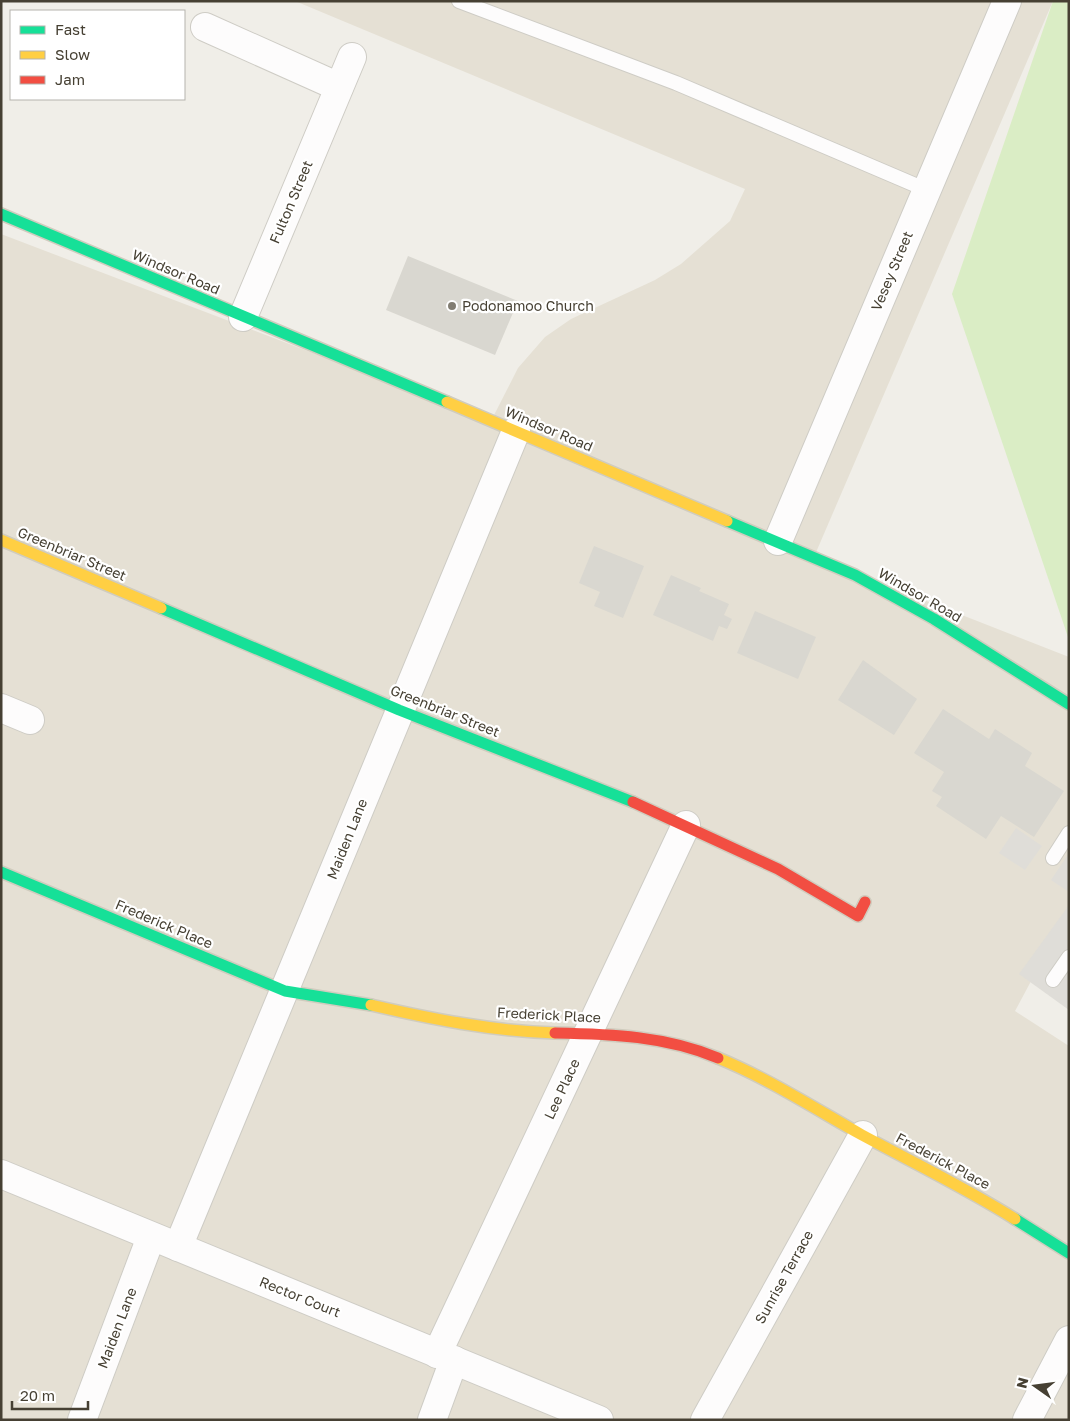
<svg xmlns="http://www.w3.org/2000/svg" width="1070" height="1421" font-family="'Golos Text',sans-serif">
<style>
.residential{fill:#e5e0d4}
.green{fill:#daedc5}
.parking{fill:#dfddd8}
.building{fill:#d9d7d0}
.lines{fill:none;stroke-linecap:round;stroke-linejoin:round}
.lane-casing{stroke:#ceccc5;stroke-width:16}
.street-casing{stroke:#ceccc5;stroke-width:30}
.fast-casing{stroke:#d0ccbe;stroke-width:14}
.slow-casing{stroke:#d0ccbe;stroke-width:14}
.jam-casing{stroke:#d0ccbe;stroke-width:14}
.lane{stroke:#fdfcfc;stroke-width:14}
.street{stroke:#fdfcfc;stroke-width:28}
.fast{stroke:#16e098;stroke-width:11}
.slow{stroke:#ffcf43;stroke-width:11}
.jam{stroke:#f24e42;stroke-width:11}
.poi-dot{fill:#827d72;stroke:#fff;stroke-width:2}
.labels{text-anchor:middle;stroke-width:4.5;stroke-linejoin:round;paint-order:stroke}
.street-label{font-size:14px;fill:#464033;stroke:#fff}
.poi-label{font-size:14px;fill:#464033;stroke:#fff;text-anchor:start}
</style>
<rect width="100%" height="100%" fill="#f0eee8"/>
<polygon class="residential" points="295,1 1053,1 814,557 1069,657 1069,910 1015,1011 1069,1046 1069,1420 1,1420 1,234 491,421 518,368 545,337 571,319 655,280 681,264 730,221 745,189"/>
<polygon class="green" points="1053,1 1069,1 1069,640 952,294"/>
<g class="parking">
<polygon points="1016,828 1042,846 1025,870 999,853"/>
<polygon points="1069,853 1069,892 1051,880"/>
<polygon points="1069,905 1069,1010 1019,974"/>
</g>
<g class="building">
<polygon points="408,256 518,301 495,355 386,310"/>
<polygon points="594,546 644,566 623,618 594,606 600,592 579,583"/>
<polygon points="671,575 701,588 699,591 729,604 724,615 732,619 727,629 719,626 713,641 653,615"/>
<polygon points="755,611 816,637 798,679 737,653"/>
<polygon points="863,660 917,699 894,735 838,700"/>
<polygon points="943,709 989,739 995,729 1032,753 1025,766 1064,791 1034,837 1001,816 986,839 936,806 942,797 932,791 944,772 914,753"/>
</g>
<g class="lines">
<defs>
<g id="lane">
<polyline points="459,1 676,83 927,190"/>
<polyline points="1053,858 1069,833"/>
<polyline points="1053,980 1069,957"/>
</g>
<g id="street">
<polyline points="205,27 339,87"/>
<polyline points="243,317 352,57"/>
<polyline points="778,541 1007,1"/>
<polyline points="1,708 30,720"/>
<polyline points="1,1174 599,1420"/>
<polyline points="178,1247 516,431"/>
<polyline points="437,1354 686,825"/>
<polyline points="82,1420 151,1237"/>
<polyline points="432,1420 454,1360"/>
<polyline points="705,1420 863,1135"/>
<polyline points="1027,1420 1069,1340"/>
</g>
<g id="fast">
<polyline points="1,214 447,402"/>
<polyline points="727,521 855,575 934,619 1069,704"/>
<polyline points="161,608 399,710 633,802"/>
<polyline points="1,872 285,991 371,1005"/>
<polyline points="1015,1219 1069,1253"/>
</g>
<g id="slow">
<polyline points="447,402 727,521"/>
<polyline points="1,540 161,608"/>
<path d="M371 1005C432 1019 492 1031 555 1033"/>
<path d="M718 1058C769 1079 814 1108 862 1135 914 1163 966 1188 1015 1219"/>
</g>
<g id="jam">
<polyline points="633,802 778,869 858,916 865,902"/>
<path d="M555 1033C611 1034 666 1036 718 1058"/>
</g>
</defs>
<use href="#lane" class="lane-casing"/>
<use href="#street" class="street-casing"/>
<use href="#fast" class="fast-casing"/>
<use href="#slow" class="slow-casing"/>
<use href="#jam" class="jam-casing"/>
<use href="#lane" class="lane"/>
<use href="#street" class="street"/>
<use href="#fast" class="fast"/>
<use href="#slow" class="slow"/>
<use href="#jam" class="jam"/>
</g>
<circle class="poi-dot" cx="452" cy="306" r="5"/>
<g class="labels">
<g class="street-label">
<text transform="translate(291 202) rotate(-67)" y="5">Fulton Street</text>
<text transform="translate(892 271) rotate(-67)" y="5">Vesey Street</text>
<text transform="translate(176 272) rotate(23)" y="5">Windsor Road</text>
<text transform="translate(549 429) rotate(23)" y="5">Windsor Road</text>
<text transform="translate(72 554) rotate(23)" y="5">Greenbriar Street</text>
<text transform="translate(920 595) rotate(30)" y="5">Windsor Road</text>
<text transform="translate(445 711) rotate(22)" y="5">Greenbriar Street</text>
<text transform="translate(347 839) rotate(-68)" y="5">Maiden Lane</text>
<text transform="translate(164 924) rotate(23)" y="5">Frederick Place</text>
<text transform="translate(549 1015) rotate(3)" y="5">Frederick Place</text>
<text transform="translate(562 1089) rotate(-65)" y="5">Lee Place</text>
<text transform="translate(943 1161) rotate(28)" y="5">Frederick Place</text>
<text transform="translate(784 1277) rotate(-61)" y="5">Sunrise Terrace</text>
<text transform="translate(300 1297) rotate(22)" y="5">Rector Court</text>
<text transform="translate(117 1328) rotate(-69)" y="5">Maiden Lane</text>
</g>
<g class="poi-label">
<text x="462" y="311">Podonamoo Church</text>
</g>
</g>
<rect width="1070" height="1421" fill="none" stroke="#464033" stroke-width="5"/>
<rect x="10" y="10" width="175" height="90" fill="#ffffff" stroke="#b5b3ad"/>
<rect x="20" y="26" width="25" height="8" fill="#16e098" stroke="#b5b3ad"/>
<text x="55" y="35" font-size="15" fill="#464033">Fast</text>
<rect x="20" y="51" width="25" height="8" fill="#ffcf43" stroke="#b5b3ad"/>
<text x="55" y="60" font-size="15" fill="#464033">Slow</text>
<rect x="20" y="76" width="25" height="8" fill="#f24e42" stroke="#b5b3ad"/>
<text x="55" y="85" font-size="15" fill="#464033">Jam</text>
<g transform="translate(1035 1386) rotate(284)" stroke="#ffffff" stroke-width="4" paint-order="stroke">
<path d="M0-4L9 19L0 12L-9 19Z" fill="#464033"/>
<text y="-8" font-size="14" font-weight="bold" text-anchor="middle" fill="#464033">N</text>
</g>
<path d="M12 1401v8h76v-8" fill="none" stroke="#464033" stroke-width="2.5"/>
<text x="20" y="1401" font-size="15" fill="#464033" stroke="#ffffff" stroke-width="4" paint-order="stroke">20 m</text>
</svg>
